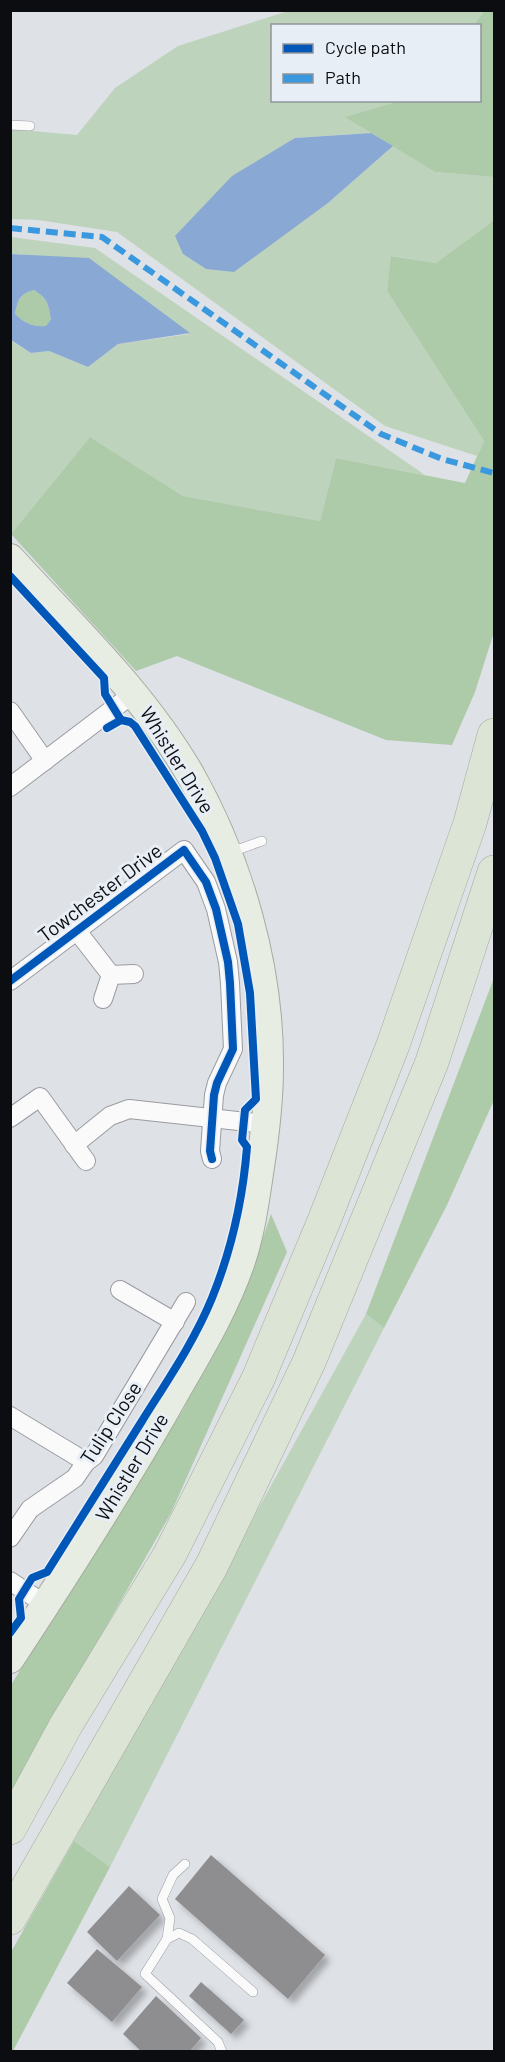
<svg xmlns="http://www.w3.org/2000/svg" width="505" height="2062" font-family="Barlow,sans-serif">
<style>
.green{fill:#bed3bc}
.forest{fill:#adcaa9}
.water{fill:#89a8d4;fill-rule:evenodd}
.building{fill:#8e8e90;filter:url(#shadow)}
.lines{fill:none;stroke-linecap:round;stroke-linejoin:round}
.service-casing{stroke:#9a9ca0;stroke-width:10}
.minor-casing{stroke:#9a9ca0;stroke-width:20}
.primary-casing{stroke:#a3ab9e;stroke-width:30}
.motorway-casing{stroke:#a3ab9e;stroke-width:34}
.service{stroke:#fafafb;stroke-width:9}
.minor{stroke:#fafafb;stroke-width:18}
.primary{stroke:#e8ede4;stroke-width:28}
.motorway{stroke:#dce4d5;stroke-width:33}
.quiet{stroke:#3a99de;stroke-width:6;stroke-dasharray:12 6;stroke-linecap:butt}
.cycleway-casing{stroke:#e8eef6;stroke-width:11}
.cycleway{stroke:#0057b8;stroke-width:8}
.labels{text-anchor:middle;stroke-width:6;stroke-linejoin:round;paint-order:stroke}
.street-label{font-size:20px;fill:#0b0d10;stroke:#e8eef6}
</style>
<defs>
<filter id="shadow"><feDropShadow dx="5.5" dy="5.5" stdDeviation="3" flood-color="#0004"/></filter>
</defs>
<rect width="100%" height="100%" fill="#dee1e6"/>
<g class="green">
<polygon points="288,11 484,11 474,25 272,26 272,100 399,101 346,117 371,133 295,138 183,254 206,269 234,271 328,203 393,146 435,172 494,177 494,220 436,263 392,256 387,291 484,441 477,456 385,426 117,232 38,220 11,219 10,129 77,135 115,88 178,46"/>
<polygon points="11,237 95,248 425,475 336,458 320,521 183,496 90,437 11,534 10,340 31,353 49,351 88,367 118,344 189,334 21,254 11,254"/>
<polygon points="366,1314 384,1328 110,1867 74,1841"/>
</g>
<g class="forest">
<polygon points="484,11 494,11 494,177 435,172 345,117 399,101 480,100 480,26 474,25"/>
<polygon points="494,220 494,632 475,692 452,745 386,740 177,656 136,671 11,534 90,437 183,496 320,521 336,458 465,483 484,441 387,291 391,256 436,263"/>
<path d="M34 290C48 299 48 303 51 319L46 326C33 327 24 323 15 314 18 300 19 294 34 290Z"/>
<polygon points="494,978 494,1100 447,1205 384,1328 366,1314"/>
<polygon points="271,1214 287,1252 171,1513 11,1793 11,1685 183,1410 245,1291"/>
<polygon points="74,1841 110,1867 13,2051 11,2051 11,1952"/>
</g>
<g class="water">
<polygon points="371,133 393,146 328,203 234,272 206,269 183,254 175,236 232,176 295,138"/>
<path d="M11 254 89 258 190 333 118 344 88 367 49 351 31 353 11 340ZM34 290C48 299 48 303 51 319L46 326C33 327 24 323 15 314 18 300 19 294 34 290Z"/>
</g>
<g class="building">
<polygon points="211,1855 325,1955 288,1999 175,1899"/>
<polygon points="129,1886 160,1915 117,1961 87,1932"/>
<polygon points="97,1949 142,1987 112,2022 67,1983"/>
<polygon points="201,1982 244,2020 231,2034 189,1996"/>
<polygon points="156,1996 201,2038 189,2052 142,2052 123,2034"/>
</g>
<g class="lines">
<defs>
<g id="service">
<polyline points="10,125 30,126"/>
<polyline points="231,852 262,841"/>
<polyline points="185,1864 173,1875 162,1899 170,1918 167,1939 145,1974 218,2042 222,2052"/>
<polyline points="167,1939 179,1933 192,1939 253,1992"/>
</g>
<g id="minor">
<polyline points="10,711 45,761"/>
<polyline points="10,787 134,693"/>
<polyline points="77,931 111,975"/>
<polyline points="10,981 184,850 206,882 216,909 228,962 230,983 233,1049 217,1083 214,1095 210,1151 212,1159"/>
<polyline points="103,999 111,975 134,974"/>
<polyline points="10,1118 40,1097 86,1161"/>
<polyline points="74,1145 110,1116 129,1109 265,1124"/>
<polyline points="120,1290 175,1322"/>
<polyline points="10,1416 86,1462"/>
<polyline points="10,1538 30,1509 75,1478 86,1462 94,1456 186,1302"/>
<polyline points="10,1581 46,1605"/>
</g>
<path id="primary" d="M10 558C73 627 143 693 190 774 239 861 270 967 269 1067 269 1100 265 1134 260 1167 255 1200 251 1233 240 1264 224 1310 199 1351 175 1393 124 1484 68 1571 10 1659"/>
<g id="motorway">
<polyline points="10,1828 66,1725 170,1554 258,1379 324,1221 393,1045 470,823 494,735"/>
<polyline points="10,1918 212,1565 309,1362 432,1062 494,872"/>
</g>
</defs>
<use href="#service" class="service-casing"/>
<use href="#minor" class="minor-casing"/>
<use href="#primary" class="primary-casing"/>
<use href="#motorway" class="motorway-casing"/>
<use href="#service" class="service"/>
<use href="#minor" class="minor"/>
<use href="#primary" class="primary"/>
<use href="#motorway" class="motorway"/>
<polyline class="quiet" points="10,228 102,237 381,434 442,459 494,473"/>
<defs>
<g id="cycleway">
<polyline points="10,576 104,678 105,694 121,720"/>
<polyline points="10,981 184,850 206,882 216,909 228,962 230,983 233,1049 217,1083 214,1095 210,1151 212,1159"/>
<path d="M10 1633 21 1618 19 1599 32 1578 47 1572C79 1522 110 1471 142 1421 167 1381 194 1342 212 1298 231 1251 243 1197 247 1147L242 1140 245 1110 256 1099 250 993 238 924 215 858 202 831 135 726 130 722 121 720 107 728"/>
</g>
</defs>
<use href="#cycleway" class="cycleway-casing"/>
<use href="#cycleway" class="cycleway"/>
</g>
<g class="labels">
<g class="street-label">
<text transform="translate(177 760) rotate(58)" y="7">Whistler Drive</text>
<text transform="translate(100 893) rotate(-37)" y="7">Towchester Drive</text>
<text transform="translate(111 1423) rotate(-57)" y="7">Tulip Close</text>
<text transform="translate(132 1467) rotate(-59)" y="7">Whistler Drive</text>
</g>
</g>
<rect width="505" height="2062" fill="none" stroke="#0b0d10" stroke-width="24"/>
<rect x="271" y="24" width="210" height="78" fill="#e8eef6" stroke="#90949a" stroke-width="1.5"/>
<rect x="283" y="44" width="30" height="9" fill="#0057b8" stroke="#90949a" stroke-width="1.5"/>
<text x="325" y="54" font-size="18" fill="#0b0d10">Cycle path</text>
<rect x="283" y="74" width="30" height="9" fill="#3a99de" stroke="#90949a" stroke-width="1.5"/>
<text x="325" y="84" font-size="18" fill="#0b0d10">Path</text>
</svg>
